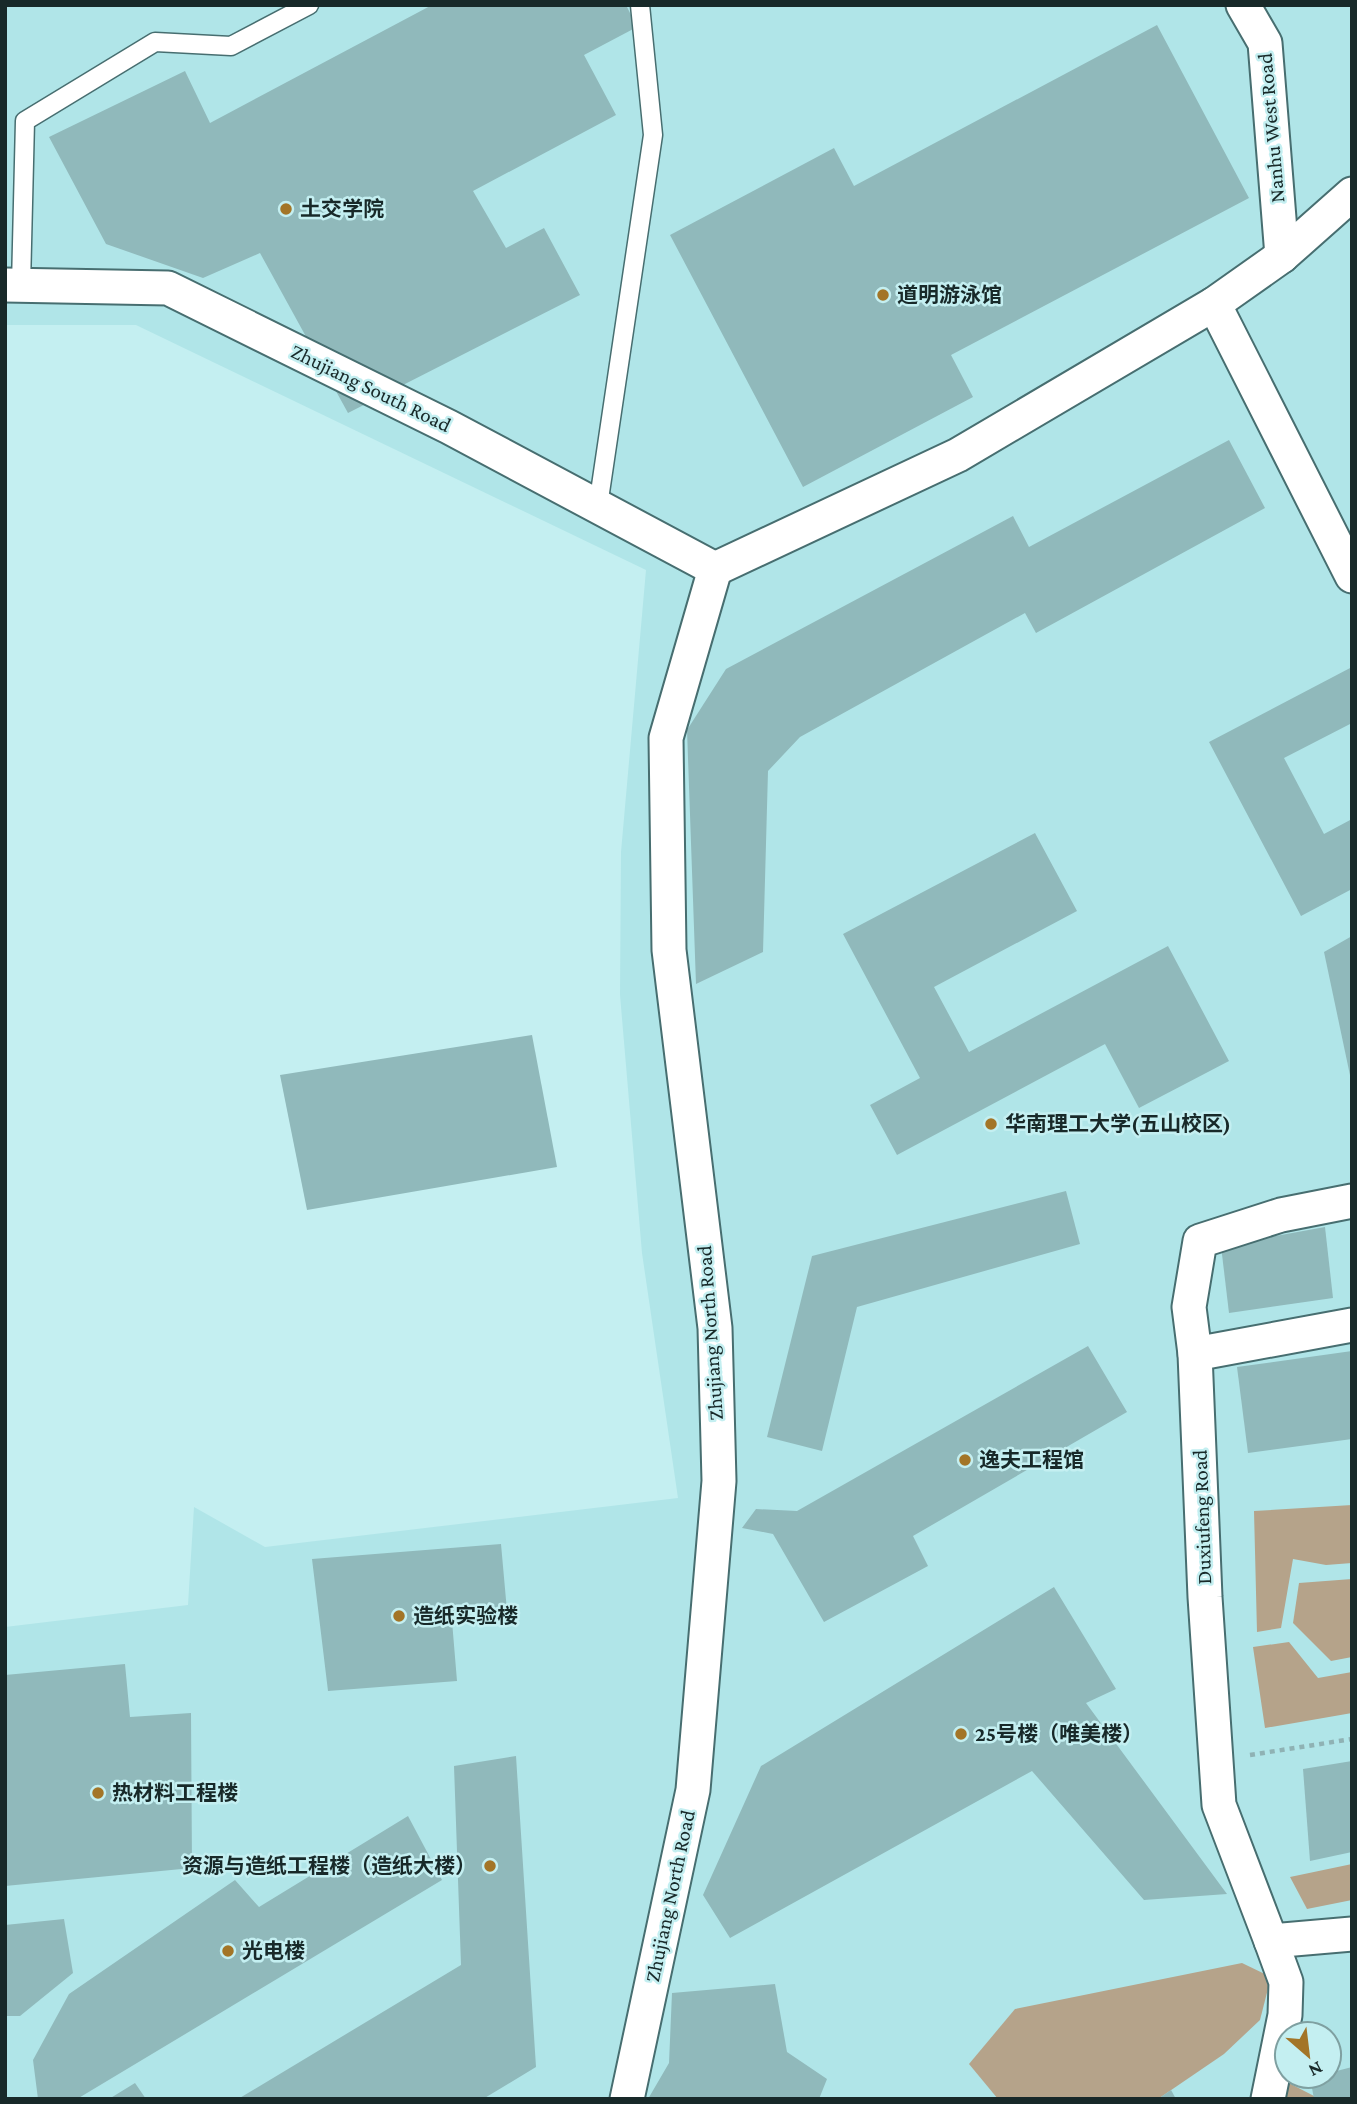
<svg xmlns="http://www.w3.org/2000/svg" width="1357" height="2104" font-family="'Crimson Pro','Noto Sans SC',serif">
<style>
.built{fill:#b0e5e8;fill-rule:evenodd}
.forest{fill:#b5a38a}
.building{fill:#90b9bb}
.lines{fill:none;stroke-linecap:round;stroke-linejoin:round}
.service-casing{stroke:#476e70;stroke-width:21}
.minor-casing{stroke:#476e70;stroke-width:37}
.path{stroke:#8fb2b4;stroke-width:4.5;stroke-dasharray:5 5;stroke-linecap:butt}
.service{stroke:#fff;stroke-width:18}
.minor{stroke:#fff;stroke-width:33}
.poi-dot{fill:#a37527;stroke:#c4eff1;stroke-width:2.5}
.labels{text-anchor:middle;stroke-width:5;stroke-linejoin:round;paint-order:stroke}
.street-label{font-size:21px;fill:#182929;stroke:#c4eff1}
.poi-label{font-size:21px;font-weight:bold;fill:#182929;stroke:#c4eff1;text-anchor:start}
</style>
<rect width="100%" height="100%" fill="#c4eff1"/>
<path class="built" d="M5 5H1352V2099H5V1627L188 1605 194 1507 265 1547 678 1498 642 1253 620 995 621 852 646 570 136 325H5ZM1287 2034H1329V2076H1287Z"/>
<g class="forest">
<polygon points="1352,1505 1352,1563 1326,1565 1293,1559 1281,1628 1257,1632 1254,1511"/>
<polygon points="1352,1579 1352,1657 1331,1661 1293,1623 1299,1583"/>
<polygon points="1289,1642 1318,1678 1352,1672 1352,1713 1265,1728 1253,1647"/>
<polygon points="1352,1864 1352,1900 1307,1909 1290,1877"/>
<polygon points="1242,1963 1271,1977 1260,2020 1224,2054 1158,2099 998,2099 969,2064 1015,2009"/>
<polygon points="1285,2081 1314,2096 1314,2099 1277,2099"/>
</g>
<g class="building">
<polygon points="432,5 626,5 637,27 584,55 616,115 473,191 506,248 544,228 580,295 348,413 260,253 203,278 106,244 49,137 185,71 210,123"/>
<polygon points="1157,25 1249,198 951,355 973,397 803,487 670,235 834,148 854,186"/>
<polygon points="1229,440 1265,508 1036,633 1025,613 800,737 768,771 763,952 696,984 687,730 726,669 1013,516 1029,547"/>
<polygon points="1352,667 1352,723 1284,758 1324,834 1352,819 1352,889 1301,916 1209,742"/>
<polygon points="1035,833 1077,911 934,987 969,1052 1168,946 1229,1061 1139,1108 1105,1044 897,1155 870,1105 920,1078 843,934"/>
<polygon points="1352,936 1352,1080 1351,1080 1324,952"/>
<polygon points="532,1035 557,1167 307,1210 280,1075"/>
<polygon points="1066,1191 1080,1244 857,1307 822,1451 767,1437 812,1256"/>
<polygon points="1325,1227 1333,1298 1229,1313 1221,1246"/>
<polygon points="1088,1346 1127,1412 913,1536 928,1566 824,1622 773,1534 742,1528 756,1509 797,1511"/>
<polygon points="1352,1351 1352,1439 1248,1453 1237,1367"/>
<polygon points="501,1544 507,1611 452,1621 457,1681 328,1691 312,1559"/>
<polygon points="1054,1587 1116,1689 1086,1703 1227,1894 1144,1900 1032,1771 730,1938 703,1895 761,1766"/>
<polygon points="125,1664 130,1717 191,1713 192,1868 5,1886 5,1675"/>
<polygon points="516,1756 536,2067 483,2099 238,2099 461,1965 454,1766"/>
<polygon points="1352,1761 1352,1852 1310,1861 1303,1769"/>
<polygon points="408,1816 442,1880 77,2099 38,2099 33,2060 69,1994 235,1880 259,1907"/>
<polygon points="64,1919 73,1973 20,2016 5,2016 5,1925"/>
<polygon points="775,1984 787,2052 827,2079 819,2099 648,2099 669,2063 672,1993"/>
<polygon points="1352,2067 1352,2099 1314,2099 1310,2077 1329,2076 1329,2073"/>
<polygon points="135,2083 146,2099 109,2099"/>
<polygon points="1171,2090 1176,2099 1158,2099"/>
</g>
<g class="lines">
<defs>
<g id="service">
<polyline points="21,285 25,121 155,42 231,46 309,5"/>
<polyline points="598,506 653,135 640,5"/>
</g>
<g id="minor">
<polyline points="1243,5 1265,43 1282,256"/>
<polyline points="5,285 168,288 449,427 715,569"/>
<polyline points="1214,304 1352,576"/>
<polyline points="715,569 958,455 1214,304 1282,256 1352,194"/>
<polyline points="1195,1354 1352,1325"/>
<polyline points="1271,1941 1219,1805 1205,1597 1195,1354 1189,1307 1200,1241 1281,1215 1352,1201"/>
<polyline points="627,2099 693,1790 719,1481 715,1328 669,950 666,738 715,569"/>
<polyline points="1268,2099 1285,2015 1286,1982 1271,1941 1352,1934"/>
</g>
</defs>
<use href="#service" class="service-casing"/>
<use href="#minor" class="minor-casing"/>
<polyline class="path" points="1250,1755 1352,1739"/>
<use href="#service" class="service"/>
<use href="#minor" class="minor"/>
</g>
<g class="poi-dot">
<circle cx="286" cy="209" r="7"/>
<circle cx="883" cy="295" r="7"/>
<circle cx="991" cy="1124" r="7"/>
<circle cx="965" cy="1460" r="7"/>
<circle cx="399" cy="1616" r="7"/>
<circle cx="961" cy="1734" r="7"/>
<circle cx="98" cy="1793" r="7"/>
<circle cx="490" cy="1866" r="7"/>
<circle cx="228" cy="1951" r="7"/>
</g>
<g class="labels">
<g class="street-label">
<text transform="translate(1271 128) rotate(-95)" y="7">Nanhu West Road</text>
<text transform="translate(371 388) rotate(26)" y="7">Zhujiang South Road</text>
<text transform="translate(710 1333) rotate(-94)" y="7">Zhujiang North Road</text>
<text transform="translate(1202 1517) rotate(-92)" y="7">Duxiufeng Road</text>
<text transform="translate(670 1896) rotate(-78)" y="7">Zhujiang North Road</text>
</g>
<g class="poi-label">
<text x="300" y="216">土交学院</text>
<text x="897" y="302">道明游泳馆</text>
<text x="1005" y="1131">华南理工大学(五山校区)</text>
<text x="979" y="1467">逸夫工程馆</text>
<text x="413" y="1623">造纸实验楼</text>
<text x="975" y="1741">25号楼（唯美楼）</text>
<text x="112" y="1800">热材料工程楼</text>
<text x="476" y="1873" text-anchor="end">资源与造纸工程楼（造纸大楼）</text>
<text x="242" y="1958">光电楼</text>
</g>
</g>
<rect width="1357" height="2104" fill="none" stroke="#182929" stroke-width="14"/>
<g transform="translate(1308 2055) rotate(152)"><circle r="33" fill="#c4eff1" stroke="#7fa0a1" stroke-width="2"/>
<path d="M0-5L12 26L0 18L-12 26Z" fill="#a37527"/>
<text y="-10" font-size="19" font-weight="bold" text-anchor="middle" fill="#182929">N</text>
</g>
</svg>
